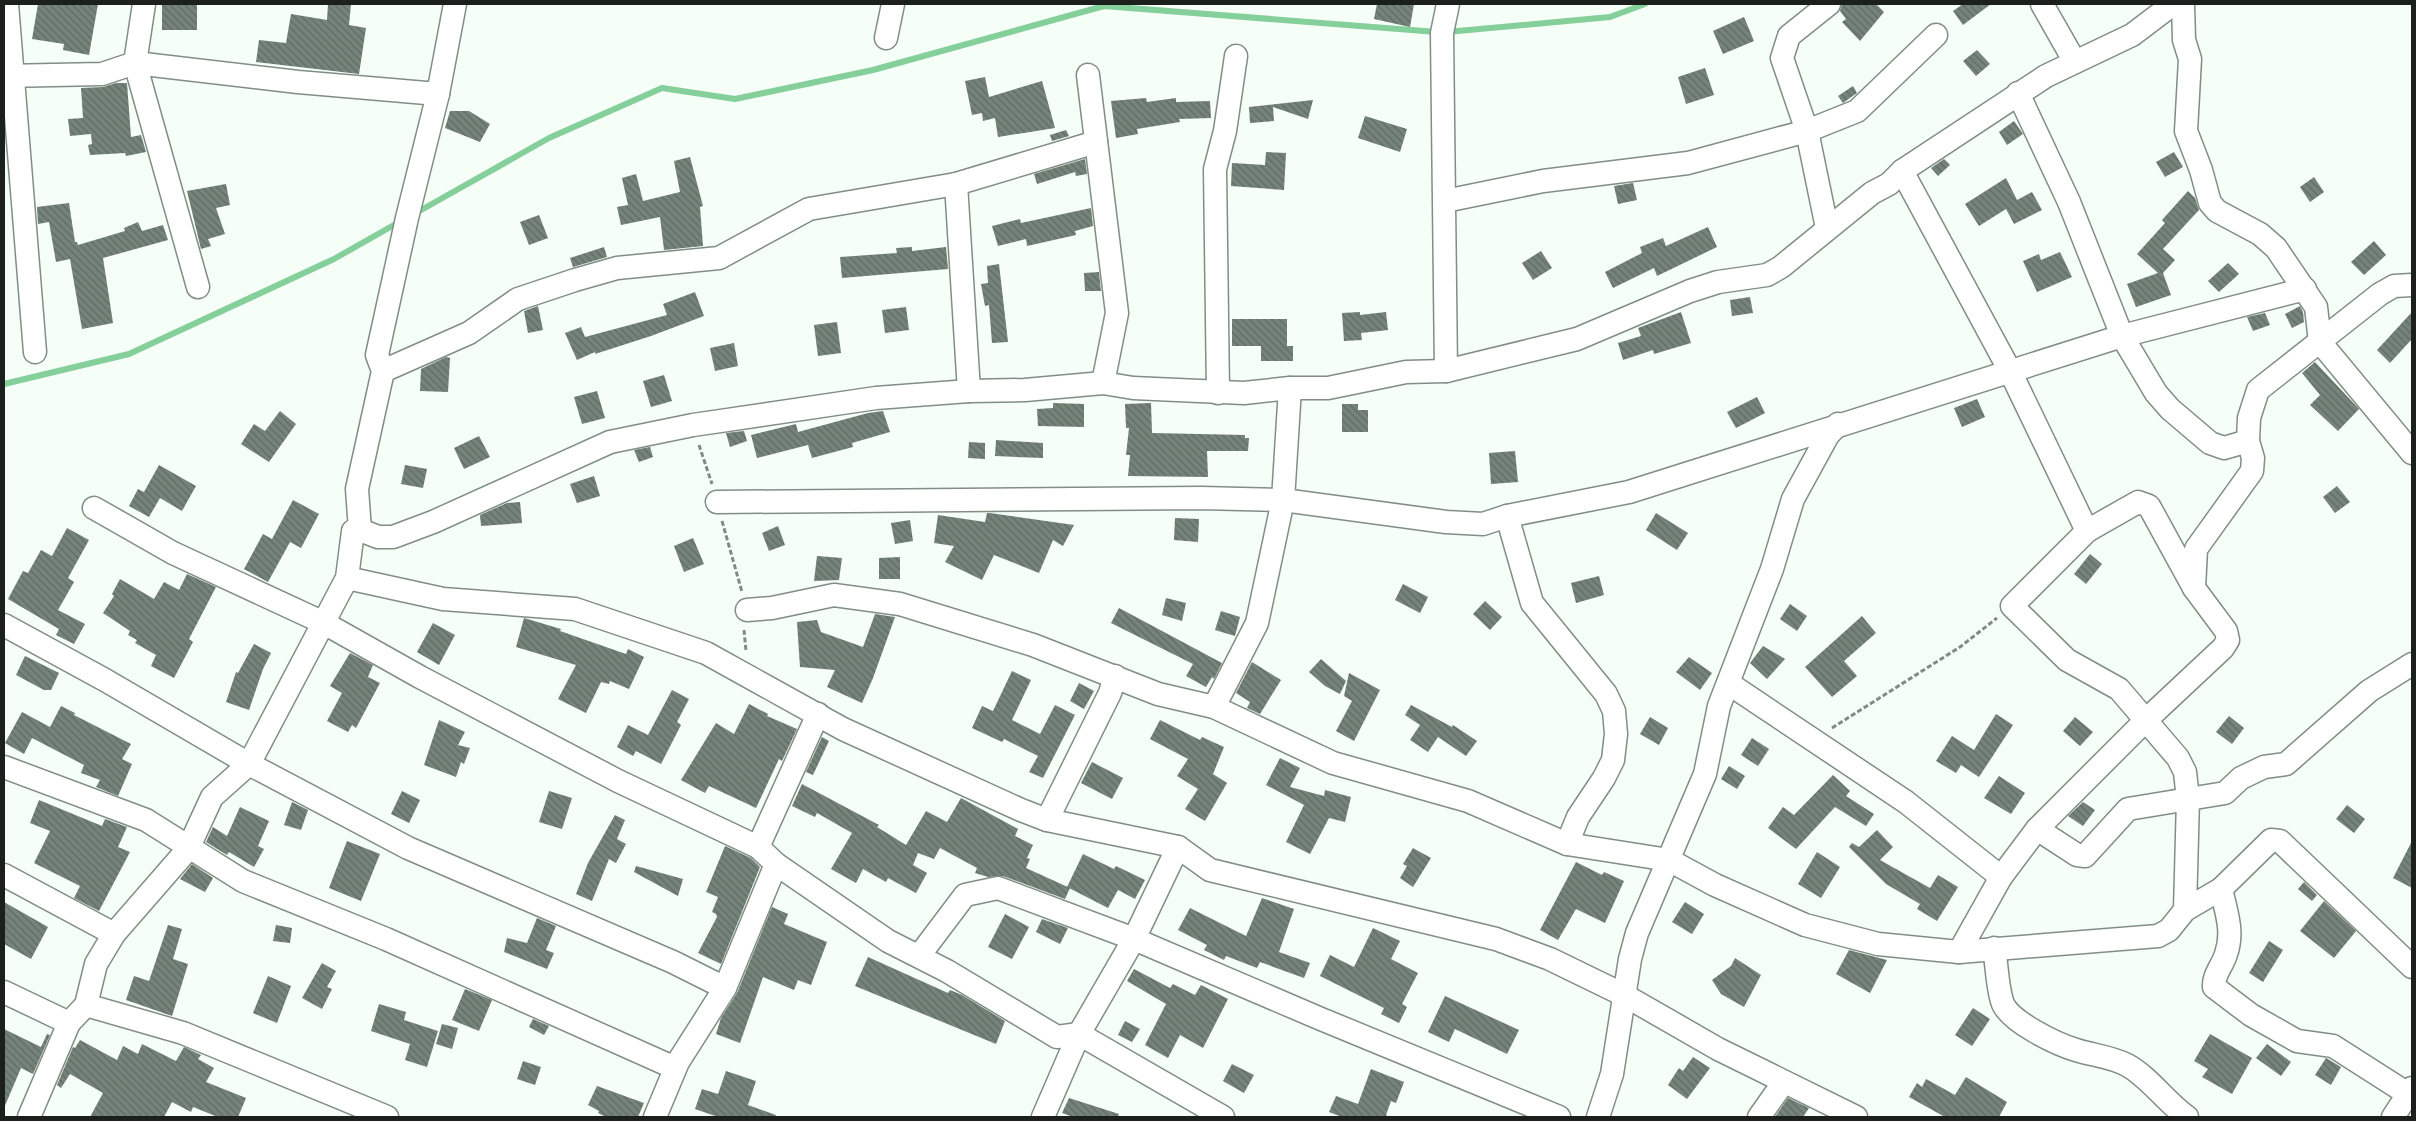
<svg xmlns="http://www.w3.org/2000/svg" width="2416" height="1121" font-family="'IBM Plex Sans',sans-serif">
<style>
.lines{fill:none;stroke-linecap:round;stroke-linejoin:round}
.stream{stroke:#84cf9a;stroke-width:6}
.building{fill:url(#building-back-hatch)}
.minor-casing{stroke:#818e84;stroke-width:25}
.path{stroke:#838a84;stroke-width:3;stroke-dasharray:5 2.5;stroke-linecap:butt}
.minor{stroke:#fff;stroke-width:22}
</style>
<defs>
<pattern id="building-back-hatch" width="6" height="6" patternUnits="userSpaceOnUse" patternTransform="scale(1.25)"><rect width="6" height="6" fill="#758379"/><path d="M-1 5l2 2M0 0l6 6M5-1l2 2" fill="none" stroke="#5f6b62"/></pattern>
</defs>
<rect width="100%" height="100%" fill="#f5fef7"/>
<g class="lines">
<g class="stream">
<polyline points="1447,32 1610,17 1645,4"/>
<polyline points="414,214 549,138 662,88 735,99 873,70 1104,6 1437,32"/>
<polyline points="4,384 129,354 334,259 401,221"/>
</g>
</g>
<g class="building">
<polygon points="38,4 98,4 89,55 63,50 64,44 32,39"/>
<rect x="162" y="4" width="35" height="26"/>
<polygon points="328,4 351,4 349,25 366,28 359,74 256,62 259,40 286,43 291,14 327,20"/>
<polygon points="1377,4 1414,4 1410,27 1374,19"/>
<polygon points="1842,4 1876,4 1884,12 1860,41 1842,22 1846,19 1840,11"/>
<polygon points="1963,4 1991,4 1963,25 1953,11"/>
<polygon points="1744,17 1754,41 1723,54 1713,31"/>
<polygon points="1977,50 1990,64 1976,76 1963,61"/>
<polygon points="1705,68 1714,95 1686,104 1678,77"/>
<polygon points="985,77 989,97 1042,81 1055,128 998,137 995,118 983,121 982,113 972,115 965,81"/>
<polygon points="116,83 127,83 131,137 141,135 146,152 126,156 125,153 90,155 88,145 92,144 91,134 70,136 68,119 83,118 81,88 103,87"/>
<polygon points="1853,86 1857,93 1843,103 1838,96"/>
<polygon points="1146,98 1147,102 1176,98 1176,102 1210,101 1211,118 1179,119 1180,122 1137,129 1138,134 1116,138 1111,101"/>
<polygon points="1313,100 1308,119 1273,107 1274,121 1250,123 1249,107"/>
<polygon points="450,111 469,111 490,124 480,142 445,128"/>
<polygon points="1365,116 1407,129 1400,152 1358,138"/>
<polygon points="2014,121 2023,134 2007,145 1999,132"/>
<polygon points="1066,130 1069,136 1052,141 1050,135"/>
<polygon points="1266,152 1286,153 1284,190 1231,186 1232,163 1265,165"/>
<polygon points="2174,152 2183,167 2165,177 2156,162"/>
<polygon points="690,157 703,206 700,207 703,246 664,250 660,217 621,225 617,207 628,205 622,178 636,174 643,201 680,192 674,161"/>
<polygon points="1085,159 1087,174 1076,176 1075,172 1037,184 1034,174"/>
<polygon points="1944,159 1950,165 1938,176 1931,168"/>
<polygon points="2314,177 2324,192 2310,202 2300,187"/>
<polygon points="2006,178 2017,200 2032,192 2042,210 2014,224 2006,209 1979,226 1965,204"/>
<polygon points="1633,183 1637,200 1618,204 1614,186"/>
<polygon points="226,184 230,205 216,208 225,234 208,239 211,246 201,249 187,191"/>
<polygon points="2188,191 2195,198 2199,210 2163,249 2175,260 2163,273 2171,295 2136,307 2127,284 2158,273 2137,254 2165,223 2162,220"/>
<polygon points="69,203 75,242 77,242 78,245 125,231 124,228 138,222 142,231 163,225 168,240 103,258 113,323 82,329 70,259 56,262 49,222 38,224 37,207"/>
<polygon points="1091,208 1093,226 1075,231 1076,235 1027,246 1026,239 998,246 992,226 1020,219 1021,223"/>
<polygon points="539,215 548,238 529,245 520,222"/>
<polygon points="1708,227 1717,247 1657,276 1654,268 1613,288 1605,272 1642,253 1640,247 1663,238 1666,246"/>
<polygon points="2374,241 2386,255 2364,275 2351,262"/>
<polygon points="604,247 607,257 573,267 570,258"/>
<polygon points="912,247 912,251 946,247 948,269 842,278 840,257 897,253 896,248"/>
<polygon points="1541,251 1552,268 1533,280 1522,263"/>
<polygon points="2060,252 2072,277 2037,292 2023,261 2039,254 2041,260"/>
<polygon points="2228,263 2239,274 2219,292 2208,281"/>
<polygon points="999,264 1008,342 992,343 989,305 985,306 981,284 988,283 987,266"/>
<polygon points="1099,272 1101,291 1085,291 1084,273"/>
<polygon points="695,292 704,316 651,336 595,354 595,352 577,360 565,333 581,327 585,337 667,315 663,304"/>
<polygon points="1750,297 1753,313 1732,316 1730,300"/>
<polygon points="538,306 543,330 528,333 524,311"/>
<polygon points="2300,306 2303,312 2304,322 2292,328 2285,314"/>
<polygon points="906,307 909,330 885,333 882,310"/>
<polygon points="1360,312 1360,315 1386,312 1388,330 1361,333 1362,340 1344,341 1342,313"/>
<polygon points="1681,312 1691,343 1654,354 1653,350 1623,360 1618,343 1641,336 1638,328"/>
<polygon points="2412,312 2412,339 2390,363 2377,350"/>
<polygon points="2265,313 2270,325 2253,331 2247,317"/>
<polygon points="1232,319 1287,319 1287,346 1293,346 1293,361 1261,361 1261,346 1232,346"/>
<polygon points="837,322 841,353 818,356 814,325"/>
<polygon points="734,343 738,366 715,371 710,348"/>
<polygon points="446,357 450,358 448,392 420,391 421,369"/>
<polygon points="2315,362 2359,409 2338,431 2310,405 2320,395 2302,373"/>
<polygon points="664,375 672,401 651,407 643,381"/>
<polygon points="597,391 605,418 582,424 574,397"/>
<polygon points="1757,397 1765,413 1736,428 1727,412"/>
<polygon points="1977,399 1985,417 1962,427 1954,408"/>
<polygon points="1053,403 1084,404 1084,427 1038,426 1037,409 1053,408"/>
<polygon points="1151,403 1152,433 1245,435 1245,438 1249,438 1248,451 1207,451 1208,477 1128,476 1130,455 1126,455 1129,428 1126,428 1125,404"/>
<polygon points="1342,404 1358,404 1358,410 1368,410 1368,432 1342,432"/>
<polygon points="280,411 296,424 269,462 241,444 254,424 265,431"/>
<polygon points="883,411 890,432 852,443 853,447 812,458 808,445 757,458 751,435 796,424 798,432 868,413"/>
<polygon points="744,431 747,441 730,447 726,433"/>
<polygon points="479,436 490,457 464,469 454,448"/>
<polygon points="996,440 1043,443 1043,458 995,456"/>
<polygon points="969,442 985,443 985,459 968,458"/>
<polygon points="650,447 653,457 639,462 634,450"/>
<polygon points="1515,451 1518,482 1491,484 1489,453"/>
<polygon points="159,465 196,486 182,511 160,498 149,517 129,506 138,489 144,492"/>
<polygon points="405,465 427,469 423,488 401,484"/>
<polygon points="594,476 600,496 577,503 570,484"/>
<polygon points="2337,486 2350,502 2335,513 2323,497"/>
<polygon points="293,500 319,514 301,548 290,542 268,582 244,569 263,534 272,539"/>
<polygon points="520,502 522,523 481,526 480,515 507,503"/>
<polygon points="987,513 990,513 1074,525 1063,546 1053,540 1039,573 994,555 982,580 945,562 954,546 934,543 938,515 985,522"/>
<polygon points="1656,513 1688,533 1677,550 1646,530"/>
<polygon points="1175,518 1199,519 1198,542 1174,540"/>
<polygon points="910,520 913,541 895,544 891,523"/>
<polygon points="778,526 785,545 769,551 762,533"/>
<polygon points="67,528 89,540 68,578 74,582 58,610 85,624 74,644 56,635 59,629 8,599 23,571 28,573 41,550 52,556"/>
<polygon points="693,538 704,564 684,572 674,546"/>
<polygon points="2090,554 2102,564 2086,584 2074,574"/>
<polygon points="817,556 842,558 839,580 814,581"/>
<polygon points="900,557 900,579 879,579 879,558"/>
<polygon points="187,574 216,587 189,639 193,642 174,678 151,666 156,655 135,643 137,640 128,635 130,631 103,613 114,596 112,594 120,579 154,599 164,582 179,590"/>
<polygon points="1599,576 1604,595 1576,603 1571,583"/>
<polygon points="1403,584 1428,597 1420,613 1395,600"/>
<polygon points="1166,598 1186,603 1182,621 1162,615"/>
<polygon points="1485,601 1502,617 1490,630 1473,614"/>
<polygon points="1790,604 1807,616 1797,631 1780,619"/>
<polygon points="1119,608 1222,663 1214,679 1212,677 1206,687 1186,676 1193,664 1111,623"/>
<polygon points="1221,611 1240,617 1235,636 1215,630"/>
<polygon points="875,614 895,617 873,678 862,703 827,687 835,670 800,667 797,622 817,620 821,632 863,647"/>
<polygon points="1862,616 1876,633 1844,661 1857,676 1832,697 1805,667"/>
<polygon points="524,618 561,629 560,631 626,654 628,649 644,657 629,689 610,681 609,684 601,682 586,713 558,699 576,665 516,647"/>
<polygon points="433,623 455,635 439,665 417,652"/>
<polygon points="254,644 271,653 263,669 249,710 226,702 236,672 238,673"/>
<polygon points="1763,646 1785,659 1767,679 1750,663"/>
<polygon points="350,653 373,665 368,677 380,683 356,728 352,725 348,732 327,721 342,693 330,686"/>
<polygon points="25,656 59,673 51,690 44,690 16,675"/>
<polygon points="1689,657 1712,673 1700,690 1676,672"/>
<polygon points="1321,659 1346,681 1340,694 1325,686 1309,672"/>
<polygon points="1252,662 1281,680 1260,714 1247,708 1250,702 1236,693"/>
<polygon points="1012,671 1031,680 1012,720 1040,734 1055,705 1075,715 1043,778 1029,772 1038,756 1004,739 1002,742 972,728 982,706 993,711"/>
<polygon points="1349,673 1380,690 1354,741 1336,731 1352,701 1344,696"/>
<polygon points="1079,683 1094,691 1084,709 1070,701"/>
<polygon points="672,690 689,699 677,722 681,725 661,764 636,751 633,756 617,747 628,725 648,735"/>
<polygon points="749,704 768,714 767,716 797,729 782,761 779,759 756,808 709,786 705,793 681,780 716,723 734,734"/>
<polygon points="1411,705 1452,727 1453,725 1477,741 1466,756 1438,737 1428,752 1410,740 1420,725 1405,715"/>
<polygon points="61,706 75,713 74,715 131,744 122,759 132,764 118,796 96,787 100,780 81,773 84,765 32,738 24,754 5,743 22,712 50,727"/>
<polygon points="1996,714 2013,725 1979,777 1961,765 1956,773 1936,761 1952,736 1974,750"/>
<polygon points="2229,716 2244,728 2232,744 2216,732"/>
<polygon points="1650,717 1668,728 1659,745 1640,734"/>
<polygon points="2075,717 2093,732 2080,746 2063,731"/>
<polygon points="439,720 465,732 458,745 470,748 464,764 461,762 456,777 424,765"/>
<polygon points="1160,720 1200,740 1202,737 1224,747 1213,774 1227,783 1205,821 1185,809 1198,789 1177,776 1188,759 1150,739"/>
<polygon points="822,737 829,741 813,775 806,772"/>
<polygon points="1752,738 1769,749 1758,766 1741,755"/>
<polygon points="1280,758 1300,768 1290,787 1324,796 1325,790 1351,797 1345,822 1329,818 1310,854 1286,842 1304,805 1266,785"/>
<polygon points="1092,762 1123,778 1112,799 1081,783"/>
<polygon points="1729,766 1745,776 1737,789 1721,779"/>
<polygon points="1833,775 1850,791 1846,796 1874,814 1866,826 1835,807 1796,849 1768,828 1783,807 1794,815"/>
<polygon points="1999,776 2025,793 2011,814 1984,798"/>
<polygon points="802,784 879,825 877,827 906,845 926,811 947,822 961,798 1018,829 1015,836 1033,845 1027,858 1030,859 1026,868 1070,888 1065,899 1003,876 988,877 975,873 977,868 940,848 934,859 918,853 913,865 927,873 916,893 888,878 886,882 863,869 856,883 831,869 852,833 817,813 815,817 792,806"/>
<polygon points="402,791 420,800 409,823 391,814"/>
<polygon points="549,791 572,798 562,829 539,822"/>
<polygon points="39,800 102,826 105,819 127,827 118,847 130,852 99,911 74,898 80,886 34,863 50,831 30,823"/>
<polygon points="292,802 308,810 301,830 284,825"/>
<polygon points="2083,802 2095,810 2083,826 2068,816"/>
<polygon points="2347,805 2365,819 2354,833 2336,819"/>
<polygon points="240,807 269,821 258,846 264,849 254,867 229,852 227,855 206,842 213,827 227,836"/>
<polygon points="615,815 625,820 617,839 626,844 616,863 609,859 592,901 576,894 588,863"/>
<polygon points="1877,830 1893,847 1880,860 1930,888 1938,875 1958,887 1937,921 1917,909 1920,904 1886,884 1849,847 1852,843 1859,847"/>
<polygon points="347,841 380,854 361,901 329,888"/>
<polygon points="2412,841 2412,888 2393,878"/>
<polygon points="725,846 751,858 760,867 721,964 698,953 717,917 716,914 712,912 718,897 706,892"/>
<polygon points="1413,848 1431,858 1413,887 1400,878 1407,866 1403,864"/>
<polygon points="1817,852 1840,867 1821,898 1798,884"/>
<polygon points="1083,854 1114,869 1116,866 1145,880 1135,899 1118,890 1108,908 1067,887"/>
<polygon points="1576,862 1602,875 1604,872 1624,881 1605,923 1576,909 1558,940 1540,930"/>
<polygon points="192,864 213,878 205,892 180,879"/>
<polygon points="636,866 683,879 678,896 634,872"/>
<polygon points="2304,882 2317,895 2312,901 2298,889"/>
<polygon points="1262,898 1294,909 1279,952 1310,963 1304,978 1260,962 1257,968 1226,956 1224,960 1204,950 1207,945 1178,930 1190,908 1246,936"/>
<polygon points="2324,901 2356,931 2334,958 2300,931"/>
<polygon points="4,902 48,927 31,959 4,944"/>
<polygon points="1685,902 1704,914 1692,934 1672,922"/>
<polygon points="772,907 788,914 784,924 827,942 811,985 798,980 794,990 763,977 740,1043 716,1034 721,1018 737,993"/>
<polygon points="1005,914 1029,927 1012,959 988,947"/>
<polygon points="537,918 556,926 546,950 554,953 547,969 504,952 507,938 527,943"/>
<polygon points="1042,919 1068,928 1060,944 1036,932"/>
<polygon points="168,925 182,929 173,959 188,964 172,1016 126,1000 134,976 149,981"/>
<polygon points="276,925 292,928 290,943 273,941"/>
<polygon points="1373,928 1400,941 1391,959 1418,973 1402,1004 1407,1007 1399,1023 1381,1014 1384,1008 1320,976 1330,955 1354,967"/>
<polygon points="2269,941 2283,950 2263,982 2249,973"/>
<polygon points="1849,950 1887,960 1870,993 1836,974"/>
<polygon points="868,957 948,993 950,990 962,995 1005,1021 996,1044 855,986"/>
<polygon points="1735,958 1761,975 1744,1007 1721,994 1712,980 1731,966"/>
<polygon points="322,963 336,971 327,987 332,989 322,1009 302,998"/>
<polygon points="1134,969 1170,988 1173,984 1195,995 1201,985 1228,999 1203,1048 1180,1035 1168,1058 1145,1045 1166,1004 1127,981"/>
<polygon points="268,976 291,986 277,1023 253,1013"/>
<polygon points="465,989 492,1000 479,1031 452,1020"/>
<polygon points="1445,996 1519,1030 1507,1054 1455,1029 1449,1042 1428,1032"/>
<polygon points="379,1004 406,1012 404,1020 438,1031 427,1067 405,1060 410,1044 371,1031"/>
<polygon points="1973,1008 1990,1019 1972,1046 1955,1035"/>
<polygon points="533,1019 549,1026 544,1035 529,1027"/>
<polygon points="1125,1021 1140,1029 1132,1042 1118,1035"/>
<polygon points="442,1024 458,1028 452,1049 436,1044"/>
<polygon points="4,1029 41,1047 47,1034 50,1035 33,1074 21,1068 4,1108"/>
<polygon points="2210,1034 2252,1058 2232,1094 2202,1077 2208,1069 2194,1061"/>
<polygon points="80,1040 117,1060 123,1046 138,1054 142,1044 176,1061 184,1047 201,1055 198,1059 214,1068 206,1082 246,1098 238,1117 218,1117 193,1107 191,1112 172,1102 164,1117 90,1117 103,1093 70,1074 61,1088 57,1085 73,1047 75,1048"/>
<polygon points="2267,1044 2291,1062 2281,1076 2256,1058"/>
<polygon points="1693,1057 1710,1068 1687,1099 1668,1085 1679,1068 1683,1071"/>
<polygon points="2326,1058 2341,1067 2331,1085 2315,1075"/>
<polygon points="523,1061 541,1067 535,1085 517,1079"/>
<polygon points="1232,1064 1254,1075 1244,1093 1223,1081"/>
<polygon points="1371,1069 1404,1082 1396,1103 1391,1101 1386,1115 1388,1117 1342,1117 1329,1112 1336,1096 1358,1104"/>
<polygon points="726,1071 756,1081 748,1105 776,1115 775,1117 718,1117 695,1109 702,1089 718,1094"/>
<polygon points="1966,1077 2007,1102 1999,1117 1945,1117 1909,1097 1917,1083 1922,1087 1926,1079 1955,1095"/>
<polygon points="597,1086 644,1103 638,1117 606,1117 598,1113 599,1111 588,1105"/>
<polygon points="1069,1098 1119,1114 1118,1117 1073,1117 1062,1113"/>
<polygon points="1788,1098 1809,1108 1803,1117 1775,1117"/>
</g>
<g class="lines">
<defs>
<g id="minor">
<polyline points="7,4 35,352"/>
<polyline points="144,4 135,63 198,287"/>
<polyline points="2042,4 2075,62"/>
<polyline points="2183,4 2184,40 2190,59 2186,131 2201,170 2210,203 2217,211 2260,234 2276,248 2316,307 2320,342 2412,453"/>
<polyline points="886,38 893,4"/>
<polyline points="1088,75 1117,313 1103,383"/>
<polyline points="4,76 102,74 135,63 298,82 438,94"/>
<polyline points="2018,93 2069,202 2122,336 2156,393 2170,409 2210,443 2224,448 2248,441"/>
<polyline points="1902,171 2010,371 2087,531"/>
<polyline points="956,184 969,391"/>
<polyline points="1445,201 1543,181 1688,163 1807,131 1857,111 1936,35"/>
<polyline points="1827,228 1807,131 1782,58 1789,36 1829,4"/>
<polyline points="383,371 469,333 518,299 575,280 617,268 719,258 809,209 956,184 1096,142"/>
<polyline points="1446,371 1442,33 1448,4"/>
<polyline points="1218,393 1215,169 1225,131 1236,56"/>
<polyline points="717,502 1201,498 1283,500 1446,522 1483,524 1507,516 1629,492 2122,336 2305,289"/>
<polyline points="94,508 173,553 324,623 420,677 618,781 758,847 776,864 888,941 947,971 1057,1037 1079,1034 1223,1117"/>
<polyline points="1507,516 1532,603 1606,694 1614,711 1616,734 1613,760 1604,778 1578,817 1567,844"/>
<polyline points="360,530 378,537 393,537 433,522 610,442 693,425 876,398 969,391 1025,390 1103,383 1133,388 1244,393 1290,388 1328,388 1406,372 1446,371 1577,339 1690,291 1718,282 1767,275 1781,267 1872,193 1889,184 1902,171 2046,76 2132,35 2173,4"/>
<polyline points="347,578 443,599 575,609 706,653 843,729 1021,810 1047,820 1178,847 1210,870 1496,939 1550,959 1624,995 1718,1049 1856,1117"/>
<polyline points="2194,588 2196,549 2252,471 2253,458 2248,441 2249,418 2258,390 2380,294 2394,286 2412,285"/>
<polyline points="747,610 772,608 834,595 900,604 1033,645 1158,694 1214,707 1333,763 1468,801 1567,844 1669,860 1715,885 1805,925 1878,944 1959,952 2158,936 2169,930 2185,910 2221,889 2271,840 2280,841 2412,967"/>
<polyline points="4,625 105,680 249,764 408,848 673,962 725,988"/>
<polyline points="1728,683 1906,802 2001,877"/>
<polyline points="1214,707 1257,623 1283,500 1290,388"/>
<polyline points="4,767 146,820 243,881 386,939 675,1068"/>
<polyline points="1047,820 1110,693 1115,676"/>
<polyline points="2037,829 2077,855 2085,856 2128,809 2225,793 2241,778 2264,767 2286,764 2369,691 2412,664"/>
<polyline points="758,847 818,714"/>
<polyline points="4,875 114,934"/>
<path d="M2221 889C2226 911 2234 932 2226 954 2223 965 2213 975 2214 987L2251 1015 2297 1041 2333 1046 2408 1094"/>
<path d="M1994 948C1997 965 1997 985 2002 1001 2007 1021 2057 1044 2076 1050 2092 1055 2112 1057 2127 1065 2149 1077 2166 1102 2187 1117"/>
<polyline points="1959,952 2001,877 2037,829 2145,721 2223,648 2228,640 2226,631 2194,588 2149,506 2138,502 2087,531 2012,606 2067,660 2119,689 2178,758 2185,772 2188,799 2185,910"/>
<polyline points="919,956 965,895 998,888 1134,939 1321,1019 1559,1117"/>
<polyline points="4,992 69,1023"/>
<polyline points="86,1005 183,1033 387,1117"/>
<polyline points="29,1117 69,1023 86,1005 96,964 114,934 188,849 212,797 249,764 347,578 353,531 360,530 357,489 383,371 377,355 407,218 438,94 455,4"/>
<polyline points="655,1117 678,1062 725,988 776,864"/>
<polyline points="1043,1117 1079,1034 1134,939 1178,847"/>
<polyline points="1598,1117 1612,1074 1630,959 1637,933 1705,774 1719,706 1772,569 1793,499 1828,435 1838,424"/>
<polyline points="1759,1117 1783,1083"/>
<polyline points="2393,1117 2412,1088"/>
</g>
</defs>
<use href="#minor" class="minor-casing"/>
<g class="path">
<polyline points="699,445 712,484"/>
<polyline points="722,521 742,592"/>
<polyline points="744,630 746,651"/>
<polyline points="1832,728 1960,647 1997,618"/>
</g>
<use href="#minor" class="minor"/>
</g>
<rect width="2416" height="1121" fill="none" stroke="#1b201c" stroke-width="10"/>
</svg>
